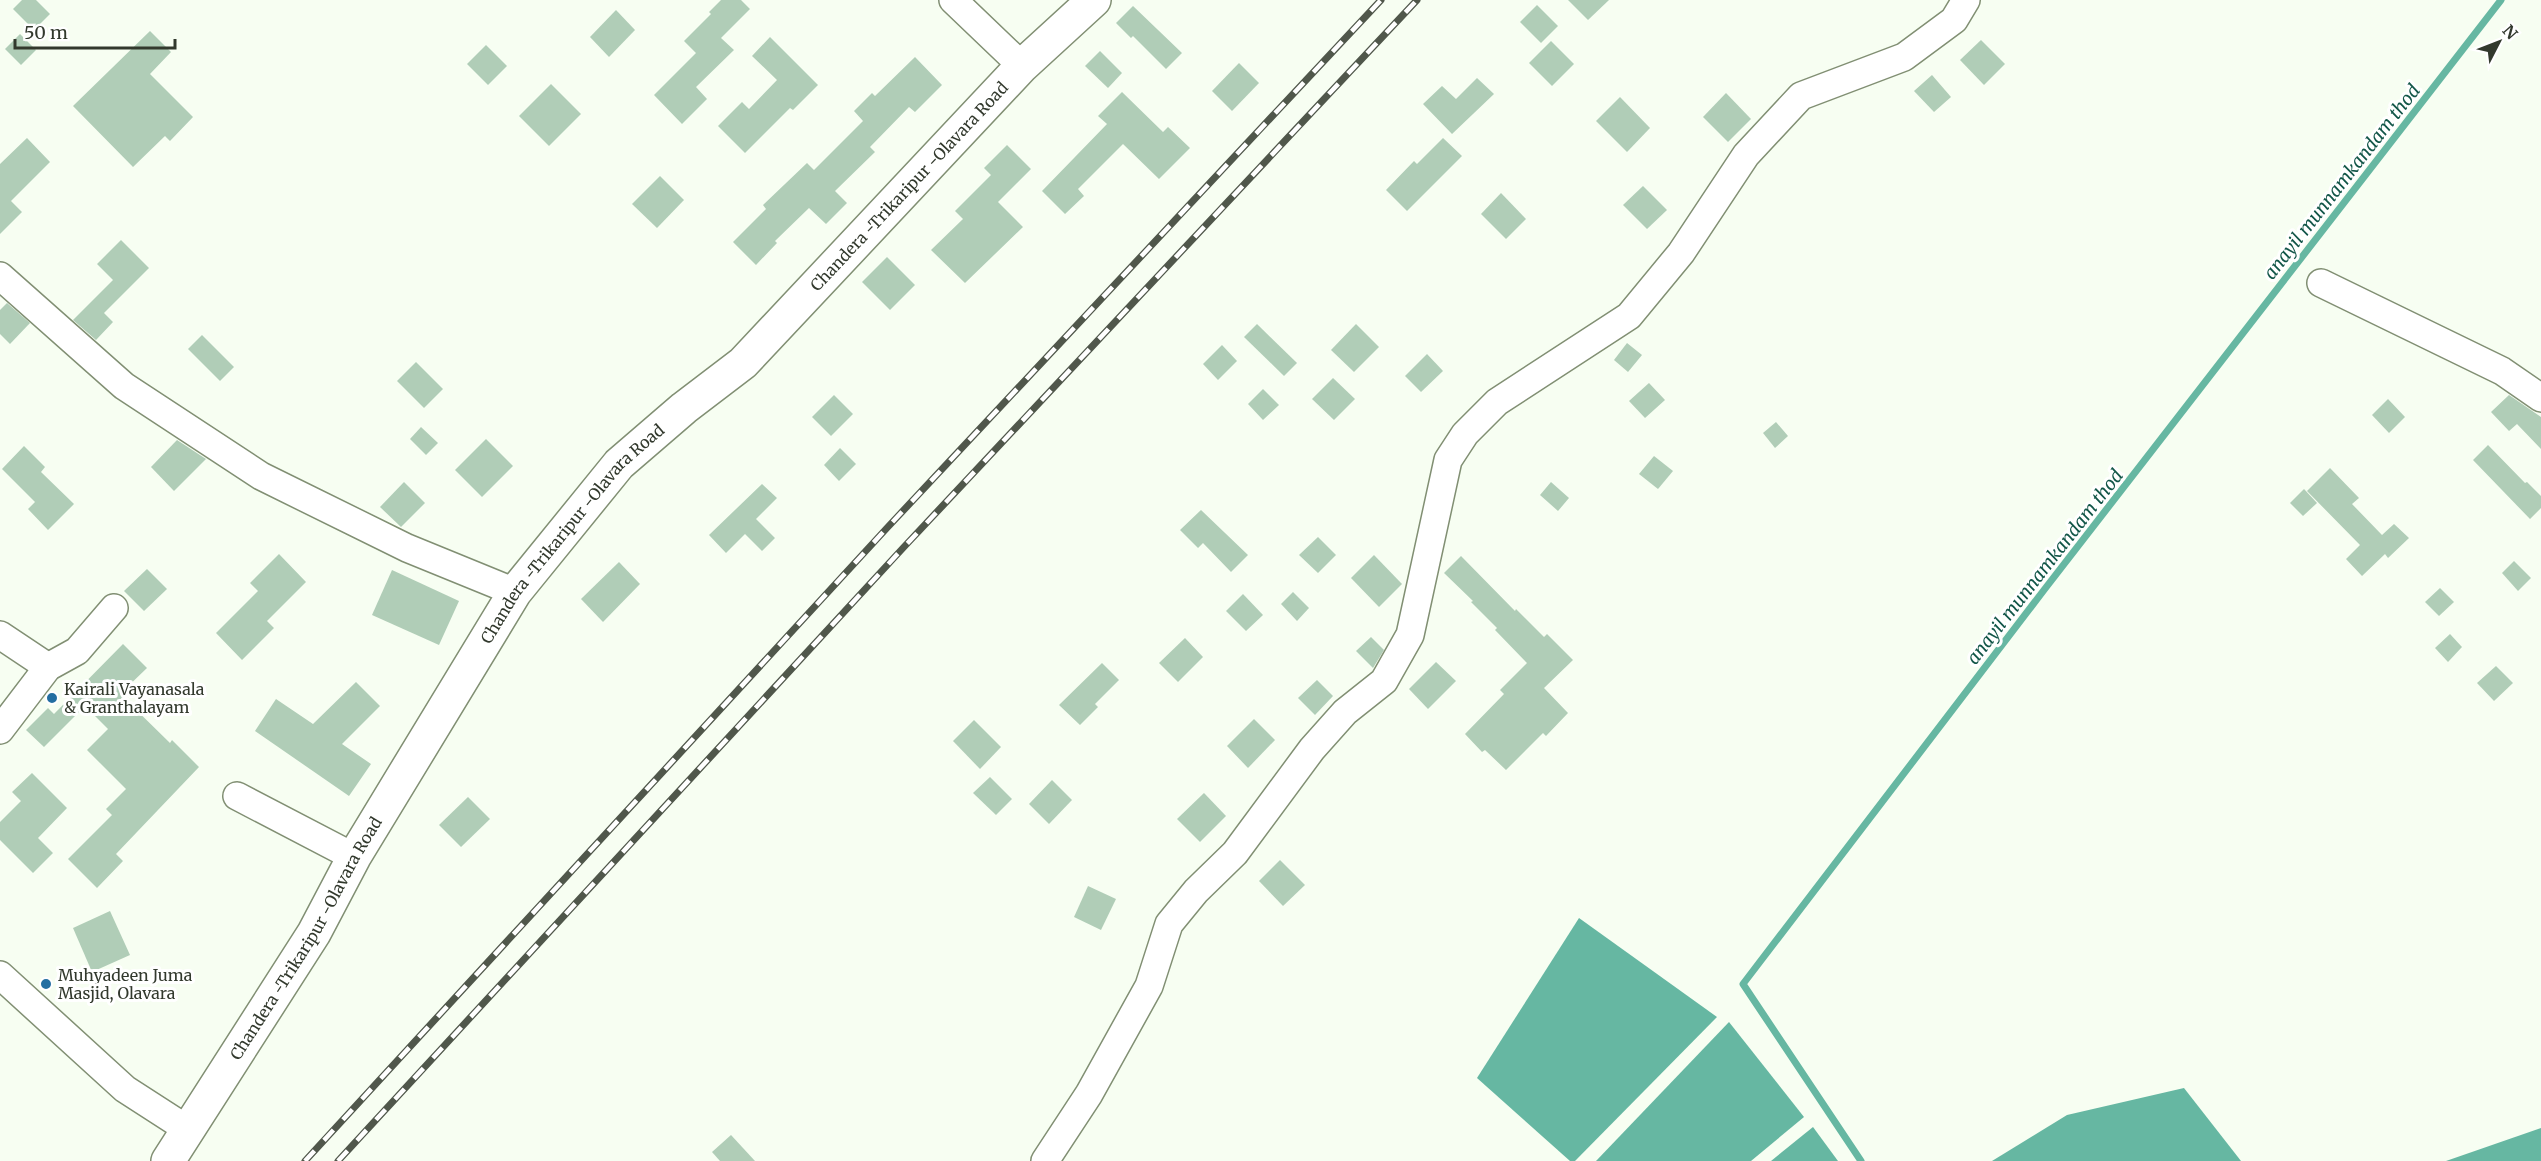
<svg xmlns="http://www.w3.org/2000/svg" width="2541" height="1161" font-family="Merriweather,serif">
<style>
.water{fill:#66b7a2}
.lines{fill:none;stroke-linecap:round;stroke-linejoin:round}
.stream{stroke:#66b7a2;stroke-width:7}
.building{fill:#b0cdb7}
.minor-casing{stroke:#818f73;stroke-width:30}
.major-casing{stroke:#818f73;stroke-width:36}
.minor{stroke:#fff;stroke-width:27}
.major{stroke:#fff;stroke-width:33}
.rail-casing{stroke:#50574b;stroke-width:7}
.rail{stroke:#fff;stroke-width:4.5;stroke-dasharray:14;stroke-linecap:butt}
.poi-dot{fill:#236ea1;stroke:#fff;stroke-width:2}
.labels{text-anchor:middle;stroke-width:6;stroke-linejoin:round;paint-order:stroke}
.street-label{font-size:16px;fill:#32392d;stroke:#fff}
.poi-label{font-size:16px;fill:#32392d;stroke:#fff;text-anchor:start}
.water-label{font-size:18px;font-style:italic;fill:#125648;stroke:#fff}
</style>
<rect width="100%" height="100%" fill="#f7fef2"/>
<g class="water">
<polygon points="1579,918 1717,1017 1575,1161 1570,1161 1477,1078"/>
<polygon points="1729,1022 1804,1117 1751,1161 1596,1161"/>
<polygon points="2184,1088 2241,1161 1992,1161 2067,1115"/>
<polygon points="1813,1127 1838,1161 1771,1161"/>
<polygon points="2541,1128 2541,1161 2446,1161"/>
</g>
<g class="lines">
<polyline class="stream" points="1861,1161 1743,984 2044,590 2501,0"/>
</g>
<g class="building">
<polygon points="22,0 36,0 50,14 34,30 13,9"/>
<polygon points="721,0 741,0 750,9 721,38 734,50 696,87 707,99 682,124 654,95 696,53 684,41 711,14 709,12"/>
<polygon points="1568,0 1609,0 1588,20"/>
<polygon points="1537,5 1558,26 1541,43 1520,22"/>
<polygon points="1133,6 1182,53 1166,69 1133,36 1131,38 1116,23"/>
<polygon points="616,10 635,30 609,57 590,37"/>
<polygon points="150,31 171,52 150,74 193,117 170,141 165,136 133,167 73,106"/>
<polygon points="20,34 36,50 21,65 5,49"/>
<polygon points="770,37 818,85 793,110 790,108 745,153 718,126 742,102 749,109 777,80 752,56"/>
<polygon points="1981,40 2005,64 1984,85 1960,60"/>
<polygon points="1551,41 1574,64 1552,86 1529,63"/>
<polygon points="486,45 507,66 488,85 467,64"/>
<polygon points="1100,51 1122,73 1108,88 1085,66"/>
<polygon points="915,57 942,85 915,112 909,107 870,147 875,152 835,191 847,203 826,224 809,208 775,241 777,243 756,265 733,242 766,209 763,205 807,163 814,170 863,121 854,111 872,93 875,96"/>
<polygon points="1239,63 1259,83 1232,111 1212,91"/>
<polygon points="1932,75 1951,97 1934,112 1914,91"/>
<polygon points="1477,78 1494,94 1452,134 1423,104 1442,86 1456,99"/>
<polygon points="551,84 581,114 549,146 519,116"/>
<polygon points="1122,92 1163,132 1168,127 1190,148 1159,179 1123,144 1078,189 1084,196 1065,214 1042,191 1107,124 1098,116"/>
<polygon points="1726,93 1751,119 1728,142 1703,117"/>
<polygon points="1620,97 1650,128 1627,152 1596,121"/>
<polygon points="27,138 50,162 11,201 22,212 0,234 0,164"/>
<polygon points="1443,138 1462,156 1407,211 1386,190 1414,161 1417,164"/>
<polygon points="1007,145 1031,169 998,202 1023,227 965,283 931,250 963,219 955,211 991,175 984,168"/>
<polygon points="660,176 684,200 657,228 632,204"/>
<polygon points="1643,186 1667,210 1647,229 1623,205"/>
<polygon points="1501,193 1526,219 1506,239 1481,214"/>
<polygon points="121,240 149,268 104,313 113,322 96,340 73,320 113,280 97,264"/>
<polygon points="887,257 915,285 890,310 862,282"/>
<polygon points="7,303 30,323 10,344 0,334 0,310"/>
<polygon points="1257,324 1297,363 1284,376 1244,337"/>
<polygon points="1356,324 1379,347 1354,372 1331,350"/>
<polygon points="202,335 234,367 220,381 188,349"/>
<polygon points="1627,343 1642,355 1628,372 1614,360"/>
<polygon points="1222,345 1237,361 1218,380 1203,364"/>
<polygon points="1427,354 1443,371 1421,392 1405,376"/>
<polygon points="416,362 443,389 424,408 397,381"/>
<polygon points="1333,378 1355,399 1334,420 1312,399"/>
<polygon points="1649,383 1665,400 1645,418 1629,401"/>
<polygon points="1263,389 1279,405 1263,420 1248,404"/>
<polygon points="834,395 853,414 831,436 812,417"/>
<polygon points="2509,395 2541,417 2541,449 2517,424 2509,431 2491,412"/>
<polygon points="2388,399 2405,417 2389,433 2372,415"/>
<polygon points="1776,422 1788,436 1775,448 1763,433"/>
<polygon points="421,427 438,443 426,455 410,439"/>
<polygon points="486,439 513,466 482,497 455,470"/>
<polygon points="177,440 206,459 174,491 151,467"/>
<polygon points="2488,445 2525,483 2527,482 2541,496 2541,508 2530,519 2473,460"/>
<polygon points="24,446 45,467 41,472 74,504 48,530 28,509 35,502 2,469"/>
<polygon points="840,448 856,464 839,481 824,465"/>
<polygon points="1654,456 1673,471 1658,489 1639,474"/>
<polygon points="2330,468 2359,498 2352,504 2382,535 2394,524 2409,538 2388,558 2385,554 2362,576 2346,559 2360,545 2307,491"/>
<polygon points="404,482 425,503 401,527 380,507"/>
<polygon points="1551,482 1569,498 1558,511 1540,495"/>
<polygon points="762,484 777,498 756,519 775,538 762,551 745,534 726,553 709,535"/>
<polygon points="2304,489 2317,503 2303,516 2290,503"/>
<polygon points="1201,510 1248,555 1231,572 1203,543 1198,548 1180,530"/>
<polygon points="1318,537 1336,555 1318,573 1299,555"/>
<polygon points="279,554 306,582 267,621 274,628 242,660 216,633 258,591 250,583"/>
<polygon points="1374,555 1402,584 1379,607 1351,578"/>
<polygon points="1461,556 1515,611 1516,609 1544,637 1547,634 1573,660 1544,688 1568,713 1546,736 1543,733 1506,770 1485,750 1482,752 1465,734 1504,694 1500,690 1527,663 1495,630 1497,628 1471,602 1473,601 1444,573"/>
<polygon points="2514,561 2531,578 2518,591 2502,573"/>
<polygon points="619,562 640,584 603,622 581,599"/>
<polygon points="147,569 167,589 144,611 124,591"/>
<polygon points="392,570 459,601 439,645 372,615"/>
<polygon points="2440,588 2454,602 2439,616 2425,602"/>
<polygon points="1293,592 1309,608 1297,621 1281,604"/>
<polygon points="1243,594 1263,615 1246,631 1226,611"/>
<polygon points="2450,634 2462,647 2448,662 2435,648"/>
<polygon points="1371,637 1384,650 1373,668 1356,651"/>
<polygon points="1185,638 1203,657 1178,682 1159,663"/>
<polygon points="123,644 147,668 120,694 170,743 172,740 199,767 116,854 123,861 97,888 68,859 112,815 106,809 126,789 87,750 108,729 85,706 44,747 26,730 48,708 54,714"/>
<polygon points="1436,662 1456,681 1428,709 1409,689"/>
<polygon points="1102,663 1119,680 1095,704 1098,707 1080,725 1059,705"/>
<polygon points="2496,666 2513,683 2494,701 2477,683"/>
<polygon points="1317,680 1333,696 1315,715 1298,698"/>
<polygon points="356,682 380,706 342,744 371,764 349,796 255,731 276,699 313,724"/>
<polygon points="1254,719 1275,740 1248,768 1227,746"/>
<polygon points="974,720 1001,747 980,769 953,741"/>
<polygon points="32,773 67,808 38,838 53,853 33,873 0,840 0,822 21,801 12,792"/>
<polygon points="990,777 1012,799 996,815 973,793"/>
<polygon points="1052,780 1072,800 1049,824 1029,804"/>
<polygon points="1204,793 1226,816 1200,842 1177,819"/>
<polygon points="468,797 490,819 461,847 439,825"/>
<polygon points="1280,860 1305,885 1283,906 1259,881"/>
<polygon points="1088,886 1116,899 1101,930 1074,917"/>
<polygon points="110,911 130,955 92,972 73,928"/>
<polygon points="731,1135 755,1161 720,1161 712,1152"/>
</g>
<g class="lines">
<defs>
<g id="minor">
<polyline points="953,0 1022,66"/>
<polyline points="0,276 124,386 261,476 407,548 515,592"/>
<polyline points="2321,283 2502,371 2541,398"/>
<polyline points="0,635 48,667"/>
<polyline points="0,730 48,667 77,651 114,608"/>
<polyline points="237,796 354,857"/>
<polyline points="0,975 125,1089 187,1129"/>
<polyline points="1045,1161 1089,1094 1149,986 1169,924 1196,891 1235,853 1312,749 1345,712 1384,681 1410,635 1448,460 1465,434 1497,402 1629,316 1681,253 1746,155 1801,96 1904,57 1954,20 1966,0"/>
</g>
<g id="major">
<path id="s1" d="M168 1161 314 933 354 857 515 592 619 464 684 408 743 363 1022 66 1094 0"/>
</g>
</defs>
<use href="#minor" class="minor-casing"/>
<use href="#major" class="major-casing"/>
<use href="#minor" class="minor"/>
<use href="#major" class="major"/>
<defs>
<g id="rail">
<polyline points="305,1161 886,529 1381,0"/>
<polyline points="338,1161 903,548 1417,0"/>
</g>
</defs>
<use href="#rail" class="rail-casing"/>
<use href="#rail" class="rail"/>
</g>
<g class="poi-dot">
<circle cx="52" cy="698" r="6"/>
<circle cx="46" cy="984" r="6"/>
</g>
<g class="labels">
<g class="street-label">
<text dy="6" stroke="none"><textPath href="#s1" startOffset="1234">Chandera -Trikaripur -Olavara Road</textPath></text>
<text dy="6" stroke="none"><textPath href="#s1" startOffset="748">Chandera -Trikaripur -Olavara Road</textPath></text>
<text dy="6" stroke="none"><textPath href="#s1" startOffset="262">Chandera -Trikaripur -Olavara Road</textPath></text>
</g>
<g class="poi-label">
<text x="64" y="695">Kairali Vayanasala<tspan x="64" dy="18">&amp; Granthalayam</tspan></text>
<text x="58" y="981">Muhyadeen Juma<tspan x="58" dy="18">Masjid, Olavara</tspan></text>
</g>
<g class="water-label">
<text transform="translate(2342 182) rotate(-52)" y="6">anayil munnamkandam thod</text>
<text transform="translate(2045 567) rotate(-52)" y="6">anayil munnamkandam thod</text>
</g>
</g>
<g transform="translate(2499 42) rotate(48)" stroke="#ffffff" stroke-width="4.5" paint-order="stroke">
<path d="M0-4.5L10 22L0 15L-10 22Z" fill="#32392d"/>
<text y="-9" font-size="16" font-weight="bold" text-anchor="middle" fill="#32392d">N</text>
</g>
<path d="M15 39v9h160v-9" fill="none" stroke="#32392d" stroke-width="3"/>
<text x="24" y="39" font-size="18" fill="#32392d" stroke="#ffffff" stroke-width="4.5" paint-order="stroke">50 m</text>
</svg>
